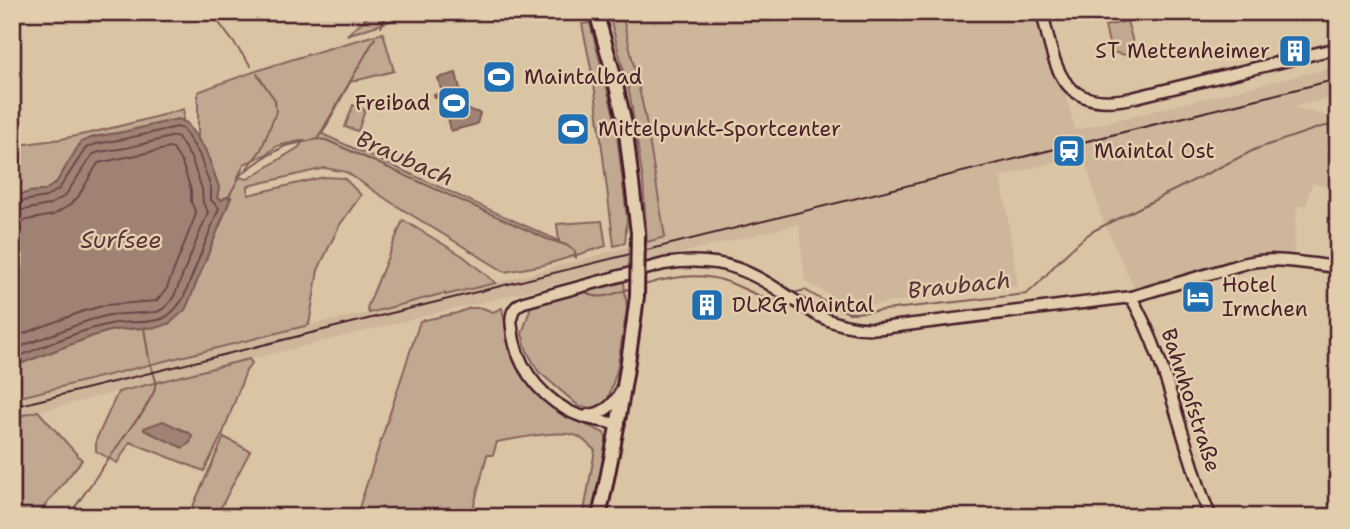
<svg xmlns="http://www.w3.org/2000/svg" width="1350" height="529" font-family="'Shantell Sans',sans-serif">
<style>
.built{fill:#cdb69a}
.green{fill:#c1a890;stroke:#86645e;stroke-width:2;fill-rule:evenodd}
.water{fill:#a08274;stroke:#7e5a57;stroke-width:2}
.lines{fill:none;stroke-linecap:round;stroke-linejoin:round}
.shore{stroke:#6c4748;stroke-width:2}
.stream{stroke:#7e5a57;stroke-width:2}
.minor-casing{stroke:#4a1f2b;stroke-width:15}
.major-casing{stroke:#4a1f2b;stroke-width:18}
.minor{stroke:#e2ceac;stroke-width:10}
.major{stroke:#e2ceac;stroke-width:12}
.rail{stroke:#4a1f2b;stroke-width:2}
.major-bridge-casing{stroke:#4a1f2b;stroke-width:18;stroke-linecap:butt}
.major-bridge{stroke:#e2ceac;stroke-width:12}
.labels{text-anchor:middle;stroke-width:5;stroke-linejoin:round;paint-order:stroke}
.poi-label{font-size:21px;fill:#4a1f2b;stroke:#e2ceac;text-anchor:start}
.street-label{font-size:21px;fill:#4a1f2b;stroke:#e2ceac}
.water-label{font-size:23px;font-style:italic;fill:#5b333a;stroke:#e2ceac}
</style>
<rect width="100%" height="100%" fill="#d9c4a4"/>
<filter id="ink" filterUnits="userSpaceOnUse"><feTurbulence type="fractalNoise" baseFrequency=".0143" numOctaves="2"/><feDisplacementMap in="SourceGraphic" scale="14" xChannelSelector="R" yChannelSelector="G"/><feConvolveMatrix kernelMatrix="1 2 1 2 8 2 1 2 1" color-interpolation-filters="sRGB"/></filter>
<g filter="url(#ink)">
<polygon class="built" points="624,12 1045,12 1075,130 1338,66 1338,96 1292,107 1338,119 1338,152 1328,187 1312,183 1306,205 1297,206 1293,257 1254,254 1135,289 1102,218 1083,154 1000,177 1002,182 1018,286 852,307 805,281 799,224 12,418 12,399 309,325 369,313 446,292 446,295 496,283 664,237 624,22"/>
<g class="green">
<polygon points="373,12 405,12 403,17 347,35"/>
<polygon points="611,12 624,12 624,22 645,115 665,237 647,242 643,181 630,96 611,22"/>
<polygon points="1127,21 1136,53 1126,55 1111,52 1105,26"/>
<polygon points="590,23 615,119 627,218 625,243 614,246 594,83 582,24"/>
<path d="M383 33 394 71 350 82 322 134 559 241 557 224 602 221 606 246 544 265 505 272 392 203 346 172 325 168 248 186V195L324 177 344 178 361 195 339 226 318 270 309 325 12 399V367L93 336 113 330 159 327 170 323 185 309 189 301 231 198 226 197 222 200 217 197 219 187 206 151 198 139V92C257 69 321 50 383 33ZM304 140 299 147 248 179 238 177 244 164 267 154 277 146Z"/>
<polygon points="353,105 365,110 358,131 345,127"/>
<path d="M184 109 183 121 178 119 170 121 123 132 94 137 81 142 56 183 44 191 30 192 12 197V147C30 142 48 142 66 138 106 130 145 120 184 109Z"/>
<polygon points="403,220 463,256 496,283 445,295 445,293 369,313 367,308"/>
<polygon points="624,282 627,309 617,370 607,402 593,408 580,407 538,371 527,351 522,334 531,306"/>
<path d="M470 308H483L493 312 502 308 511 352 519 371 540 395 564 415 604 433 608 443 595 517H583L595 450C589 446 583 438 577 436 560 429 515 439 497 442L493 455H487L471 517H361L357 514 420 321 457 313Z"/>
<polygon points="249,359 252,363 246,371 223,433 204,471 130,442 117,463 96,451 96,440 118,392"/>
<polygon points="38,411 82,460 36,517 12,517 12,418"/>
<polygon points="224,437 250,451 216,517 188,517"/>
</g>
<g class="water">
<polygon points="456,73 465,109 480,113 477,124 451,131 443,96 435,98 434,95 442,93 438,78"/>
<polygon points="178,119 187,123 206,151 219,187 217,198 222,200 226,197 231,197 189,301 185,310 170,323 159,327 113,330 93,336 12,367 12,197 30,192 44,191 56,183 81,142 94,137 123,132"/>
<polygon points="163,421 191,434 192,437 190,443 183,448 144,430 144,428"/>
</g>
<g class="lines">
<g class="shore">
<path d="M12 203 46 197 59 189 86 148 96 144 124 139 177 127 183 129 199 154 211 188V200L219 208 183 299C178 306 172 314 164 318 153 324 124 321 110 324 76 331 44 347 12 359"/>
<path d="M12 212 49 205 65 196 92 155 99 152 126 148 175 136 178 137 191 158 202 189 203 203 208 212 175 294C171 302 165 309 157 312L109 315 87 321 12 350"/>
<polyline points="12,223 53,215 70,205 78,197 98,163 170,148 173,149 182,163 191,190 191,201 196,214 166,290 156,301 106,305 84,311 12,338"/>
</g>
<g class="stream">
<polyline points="211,12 251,66"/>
<polyline points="381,27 388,12"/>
<polyline points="318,138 375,38"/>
<polyline points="247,168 261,150 276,112 275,100 257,74"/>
<polyline points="228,198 241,174 265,157 285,146 318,139 326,140 547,239 566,245 575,251 576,258"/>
<path d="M644 285C670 277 699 272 725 281 741 286 766 302 781 300"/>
<path d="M582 289C597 304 615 293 632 288"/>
<path d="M794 293 805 290 836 308 850 313 867 312 1026 294C1039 285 1047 273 1058 262 1069 251 1080 240 1093 231L1256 149 1321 127 1338 124"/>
<polyline points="68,517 133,424 142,414 149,401 154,392 156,381 149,359 144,328 145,326"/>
</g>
<defs>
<g id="minor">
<path d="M1042 12C1055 66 1059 113 1132 98L1338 48"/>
<path d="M1131 297C1160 347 1173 405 1191 460 1197 479 1202 499 1211 517"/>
<path d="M588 415C604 414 614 405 621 391"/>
<path d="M619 424C601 421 583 419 567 410 537 393 515 363 512 328 510 315 512 307 524 302L664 264C735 253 760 279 817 315 837 325 859 330 882 328L1131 297 1246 263C1275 256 1308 264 1338 267"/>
</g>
<g id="major">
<polyline points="596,12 612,68 625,124 638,233"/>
<path d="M599 517C615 443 628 371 637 296"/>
</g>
</defs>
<use href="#minor" class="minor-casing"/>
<use href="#major" class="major-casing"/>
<use href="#minor" class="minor"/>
<use href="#major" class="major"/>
<polyline class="rail" points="12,407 1338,79"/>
<defs>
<polyline id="major-bridge" points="637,296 638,233"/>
</defs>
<use href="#major-bridge" class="major-bridge-casing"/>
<use href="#major-bridge" class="major-bridge"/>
</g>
</g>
<defs>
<symbol id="building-square" viewBox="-11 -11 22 22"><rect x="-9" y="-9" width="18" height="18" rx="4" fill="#1f6fb2" stroke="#e2ceac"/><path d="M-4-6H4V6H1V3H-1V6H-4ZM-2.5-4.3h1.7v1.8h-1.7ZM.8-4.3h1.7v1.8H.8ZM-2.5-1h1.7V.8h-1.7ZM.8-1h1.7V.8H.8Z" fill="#fff"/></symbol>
<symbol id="stadium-square" viewBox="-11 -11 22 22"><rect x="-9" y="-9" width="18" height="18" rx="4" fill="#1f6fb2" stroke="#e2ceac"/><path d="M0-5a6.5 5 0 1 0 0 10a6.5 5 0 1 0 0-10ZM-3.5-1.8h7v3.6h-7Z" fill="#fff"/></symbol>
<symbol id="station-square" viewBox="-11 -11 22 22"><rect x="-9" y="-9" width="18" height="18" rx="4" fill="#1f6fb2" stroke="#e2ceac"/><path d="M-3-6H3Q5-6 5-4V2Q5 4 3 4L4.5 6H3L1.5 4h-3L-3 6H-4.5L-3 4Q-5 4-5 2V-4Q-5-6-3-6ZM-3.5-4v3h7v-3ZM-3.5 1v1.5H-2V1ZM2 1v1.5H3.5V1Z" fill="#fff"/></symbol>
<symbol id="hotel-square" viewBox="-11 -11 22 22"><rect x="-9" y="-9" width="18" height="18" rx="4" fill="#1f6fb2" stroke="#e2ceac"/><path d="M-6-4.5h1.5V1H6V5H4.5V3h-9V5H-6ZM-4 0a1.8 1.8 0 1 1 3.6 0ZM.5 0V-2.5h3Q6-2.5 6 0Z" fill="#fff"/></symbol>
</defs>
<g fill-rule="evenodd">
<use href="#building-square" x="1276" y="32" width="38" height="38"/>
<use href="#stadium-square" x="480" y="58" width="38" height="38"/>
<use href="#stadium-square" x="435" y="84" width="38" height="38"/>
<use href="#stadium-square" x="554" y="110" width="38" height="38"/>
<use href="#station-square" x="1050" y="132" width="38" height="38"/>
<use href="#hotel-square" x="1179" y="278" width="38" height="38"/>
<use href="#building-square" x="688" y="286" width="38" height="38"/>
</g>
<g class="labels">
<g class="poi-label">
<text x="1270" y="58" text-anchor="end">ST Mettenheimer</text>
<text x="524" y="84">Maintalbad</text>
<text x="430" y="110" text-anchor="end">Freibad</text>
<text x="598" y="136">Mittelpunkt-Sportcenter</text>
<text x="1094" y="158">Maintal Ost</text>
<text x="1222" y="292">Hotel<tspan x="1222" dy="24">Irmchen</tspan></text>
<text x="732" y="312">DLRG Maintal</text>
</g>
<g class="street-label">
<text transform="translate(1191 400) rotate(72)" y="7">Bahnhofstraße</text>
</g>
<g class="water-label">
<text transform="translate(405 158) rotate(24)" y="8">Braubach</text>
<text x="121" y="248">Surfsee</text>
<text transform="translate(959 285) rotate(-6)" y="8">Braubach</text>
</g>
</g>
<rect width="1350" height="529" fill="none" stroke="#e2ceac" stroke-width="42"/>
<rect x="21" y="21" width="1308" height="487" fill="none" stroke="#4a1f2b" stroke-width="2.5" filter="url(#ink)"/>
</svg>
